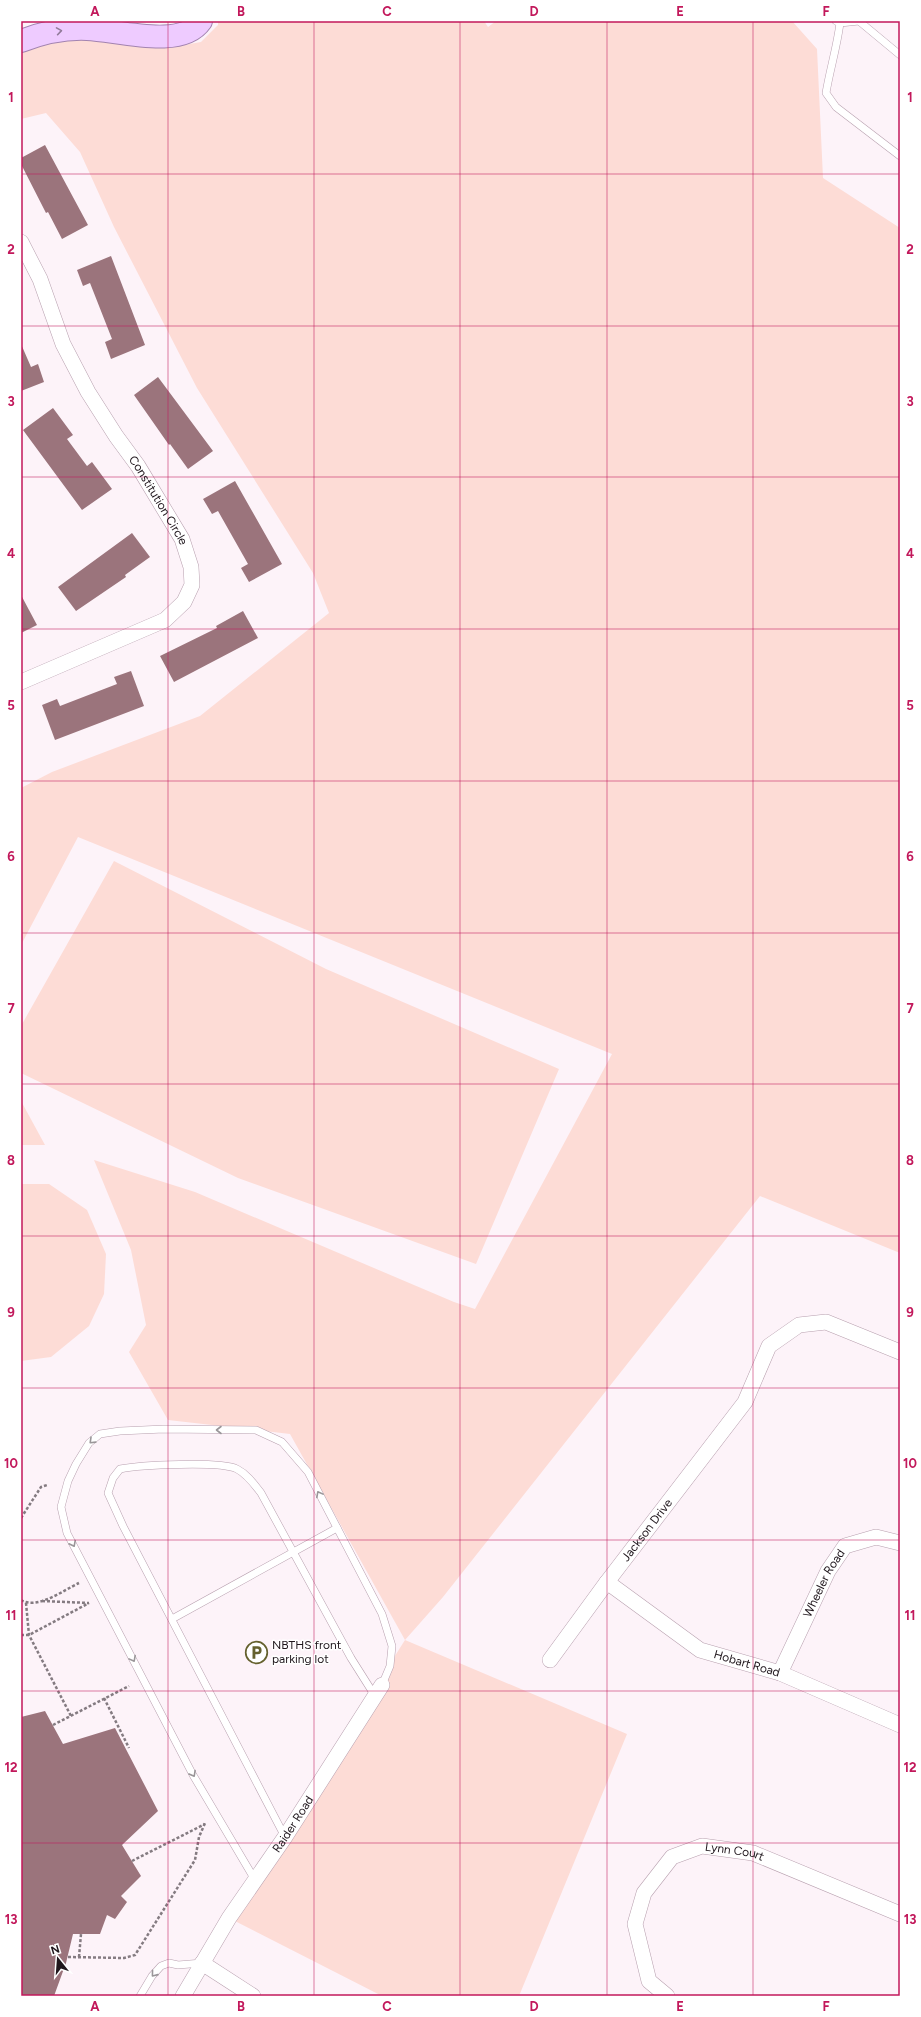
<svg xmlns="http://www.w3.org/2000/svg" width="921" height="2017" font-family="Figtree,sans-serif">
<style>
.green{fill:#fddcd6}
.building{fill:#9b747c}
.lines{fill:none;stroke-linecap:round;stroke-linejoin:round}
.service-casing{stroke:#b8a0af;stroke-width:8}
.minor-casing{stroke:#b8a0af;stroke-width:16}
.trunk-casing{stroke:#a283b0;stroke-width:24}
.path{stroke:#847b81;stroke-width:2.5;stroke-dasharray:3 2;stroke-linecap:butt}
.service{stroke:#fff;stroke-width:7}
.minor{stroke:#fff;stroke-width:15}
.trunk{stroke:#eecbff;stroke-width:22}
.oneway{stroke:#917a99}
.oneway2{stroke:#9a9699}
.grid{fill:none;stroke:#c2185b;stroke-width:1;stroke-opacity:0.55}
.labels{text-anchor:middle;stroke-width:3;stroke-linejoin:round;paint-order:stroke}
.street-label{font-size:12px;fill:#1f161c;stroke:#fff}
.poi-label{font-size:12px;fill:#1f161c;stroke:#fff;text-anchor:start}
.neatline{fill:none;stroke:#c2185b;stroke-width:1.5}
.grid-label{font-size:13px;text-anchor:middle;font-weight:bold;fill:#c2185b}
</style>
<rect width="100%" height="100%" fill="#fdf3f9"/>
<g class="green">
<polygon points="218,21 484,21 488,27 496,21 792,21 817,49 823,178 900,228 900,1253 760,1196 443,1597 405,1640 627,1734 519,1996 382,1996 229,1918 405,1640 290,1434 168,1420 129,1352 146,1325 131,1250 94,1160 195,1192 454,1302 475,1309 612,1054 78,837 21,945 21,788 52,772 200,716 329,613 313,573 197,388 114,227 80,152 46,113 21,119 21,49 82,38 167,48 201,42 218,25"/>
<polygon points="114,861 326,969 559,1069 476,1264 238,1178 21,1073 21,1026"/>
<polygon points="21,1101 45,1145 21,1145"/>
<polygon points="21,1184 49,1184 87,1210 106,1254 104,1294 89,1326 51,1357 21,1361"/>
</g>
<g class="building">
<polygon points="45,145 88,225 62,239 48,212 46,213 21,164 21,158"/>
<polygon points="111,256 145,345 111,359 105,342 112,339 90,283 83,286 77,270"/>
<polygon points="21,344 31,367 38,364 44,382 21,391"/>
<polygon points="158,377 213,451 188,469 170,444 169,445 134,395"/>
<polygon points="53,408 73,435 67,439 87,466 92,462 112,489 82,510 23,430"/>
<polygon points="235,481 282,564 249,582 241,568 248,564 218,511 212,514 203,499"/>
<polygon points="132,533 150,557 125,575 126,577 76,611 58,587"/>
<polygon points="21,595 37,625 21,633"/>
<polygon points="243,611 258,638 174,682 160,656 217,628 216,626"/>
<polygon points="131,671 144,706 55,740 42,705 57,699 60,706 117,684 114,677"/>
<polygon points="45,1711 63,1744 115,1728 158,1811 122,1845 141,1876 121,1896 127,1902 115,1919 107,1915 100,1934 73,1934 66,1963 54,1996 21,1996 21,1717"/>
</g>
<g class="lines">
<defs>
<g id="service">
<polyline points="836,21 840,23 859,21 900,55"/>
<path d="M840 23C837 47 830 69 826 93L836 107 900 156"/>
<polyline points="172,1619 337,1528"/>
<path d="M285 1837 123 1526 108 1493 113 1478 120 1469C140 1465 220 1461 237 1469 247 1474 254 1484 261 1493L351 1658 375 1696"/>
<polyline points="255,1880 193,1775 67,1533 61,1507 68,1481 76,1464 89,1443 100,1434 120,1431 164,1429 256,1430 282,1442 308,1472 382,1614 392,1646 390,1666 382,1685"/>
<polyline points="140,1996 152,1976 161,1966 169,1963 178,1965 202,1963"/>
</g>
<g id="minor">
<path id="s1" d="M21 242 40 279 63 344 88 392 116 436 138 466 182 539 191 567 192 585 184 602 165 620 21 682"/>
<path id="s2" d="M607 1582 700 1650 780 1673 900 1725"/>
<path id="s3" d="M550 1660 607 1582 745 1402 769 1346 799 1325 826 1322 900 1352"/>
<path id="s4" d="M780 1673 828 1571 845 1546 876 1537 900 1543"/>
<polyline points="202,1963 253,1996"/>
<path id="s5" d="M183 1996 229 1918 285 1837 382 1685"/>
<path id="s6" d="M667 1996 649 1981 635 1924 644 1893 672 1857 702 1846 753 1853 900 1914"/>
</g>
<path id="trunk" d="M21 41C42 33 65 28 87 29 117 30 181 50 201 21"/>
</defs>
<use href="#service" class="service-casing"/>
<use href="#minor" class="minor-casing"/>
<use href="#trunk" class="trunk-casing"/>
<g class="path">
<polyline points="21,1518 41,1487 47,1485"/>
<path d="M21 1600C37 1610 64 1590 79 1583"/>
<polyline points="42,1601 89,1603"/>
<polyline points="26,1603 29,1635 71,1716"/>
<polyline points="21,1635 29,1635 89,1603"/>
<polyline points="104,1698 129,1748"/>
<polyline points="53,1725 129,1686"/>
<polyline points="132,1861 205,1824"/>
<polyline points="68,1957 124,1958 135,1955 195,1860 199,1837 205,1823"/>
<polyline points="79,1957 81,1934"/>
</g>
<use href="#service" class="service"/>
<use href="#minor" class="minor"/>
<use href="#trunk" class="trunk"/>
</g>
<defs><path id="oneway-chevron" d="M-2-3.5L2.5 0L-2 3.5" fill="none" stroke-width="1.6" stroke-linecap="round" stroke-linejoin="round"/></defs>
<use class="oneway" href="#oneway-chevron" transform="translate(59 31) rotate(-9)"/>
<g class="oneway2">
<use href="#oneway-chevron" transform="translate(219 1430) rotate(-180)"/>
<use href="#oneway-chevron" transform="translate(92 1441) rotate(136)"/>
<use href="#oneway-chevron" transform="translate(319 1494) rotate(-118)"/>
<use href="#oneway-chevron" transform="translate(73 1544) rotate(63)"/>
<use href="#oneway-chevron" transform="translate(133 1659) rotate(62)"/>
<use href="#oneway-chevron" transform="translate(193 1774) rotate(61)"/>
<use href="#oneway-chevron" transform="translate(154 1974) rotate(129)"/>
</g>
<path class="grid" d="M168 21V1996M314 21V1996M460 21V1996M607 21V1996M753 21V1996M21 174H900M21 326H900M21 477H900M21 629H900M21 781H900M21 933H900M21 1084H900M21 1236H900M21 1388H900M21 1540H900M21 1691H900M21 1843H900"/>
<defs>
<symbol id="parking-ring" viewBox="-11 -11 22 22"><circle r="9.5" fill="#fff" stroke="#65612e" stroke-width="1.5"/><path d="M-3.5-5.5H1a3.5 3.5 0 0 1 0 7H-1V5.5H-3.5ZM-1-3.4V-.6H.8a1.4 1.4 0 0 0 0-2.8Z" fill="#65612e"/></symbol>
</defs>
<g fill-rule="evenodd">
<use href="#parking-ring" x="244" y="1640" width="25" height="25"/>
</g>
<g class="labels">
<g class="street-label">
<text dy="4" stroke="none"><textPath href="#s1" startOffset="294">Constitution Circle</textPath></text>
<text dy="4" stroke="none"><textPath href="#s3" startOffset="162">Jackson Drive</textPath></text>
<text dy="4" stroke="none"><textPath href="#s4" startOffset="100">Wheeler Road</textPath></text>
<text dy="4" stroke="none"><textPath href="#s2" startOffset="164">Hobart Road</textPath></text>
<text dy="4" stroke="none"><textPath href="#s5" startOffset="204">Raider Road</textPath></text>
<text dy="4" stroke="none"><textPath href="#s6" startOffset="225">Lynn Court</textPath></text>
</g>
<g class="poi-label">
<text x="272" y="1649">NBTHS front<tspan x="272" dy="14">parking lot</tspan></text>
</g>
</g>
<rect width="921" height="2017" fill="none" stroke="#ffffff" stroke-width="44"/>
<g transform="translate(58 1959) rotate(343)" stroke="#ffffff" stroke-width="3" paint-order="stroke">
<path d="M0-3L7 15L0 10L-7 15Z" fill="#1f161c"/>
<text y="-6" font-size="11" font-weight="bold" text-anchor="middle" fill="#1f161c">N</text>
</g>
<rect x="22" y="22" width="877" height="1973" class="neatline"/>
<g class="grid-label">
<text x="95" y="16">A</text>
<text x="241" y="16">B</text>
<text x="387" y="16">C</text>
<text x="534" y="16">D</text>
<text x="680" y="16">E</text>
<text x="826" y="16">F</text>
<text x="11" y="102">1</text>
<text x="910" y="102">1</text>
<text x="11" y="254">2</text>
<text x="910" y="254">2</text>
<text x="11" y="406">3</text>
<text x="910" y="406">3</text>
<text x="11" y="558">4</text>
<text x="910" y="558">4</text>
<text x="11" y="710">5</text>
<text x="910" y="710">5</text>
<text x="11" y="861">6</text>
<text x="910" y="861">6</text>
<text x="11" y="1013">7</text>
<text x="910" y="1013">7</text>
<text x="11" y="1165">8</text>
<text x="910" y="1165">8</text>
<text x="11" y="1317">9</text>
<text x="910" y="1317">9</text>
<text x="11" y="1468">10</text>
<text x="910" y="1468">10</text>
<text x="11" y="1620">11</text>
<text x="910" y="1620">11</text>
<text x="11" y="1772">12</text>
<text x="910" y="1772">12</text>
<text x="11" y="1924">13</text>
<text x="910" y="1924">13</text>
<text x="95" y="2011">A</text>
<text x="241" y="2011">B</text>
<text x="387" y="2011">C</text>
<text x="534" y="2011">D</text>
<text x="680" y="2011">E</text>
<text x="826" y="2011">F</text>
</g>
</svg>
